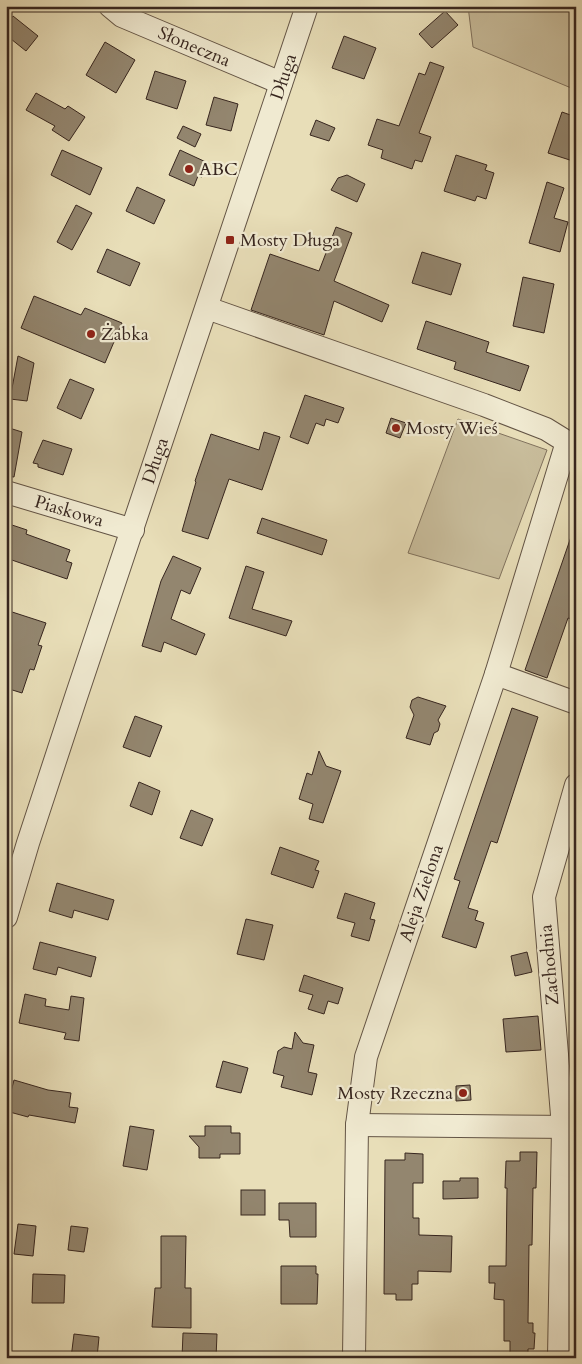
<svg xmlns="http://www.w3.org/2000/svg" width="582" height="1364" font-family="Cardo,serif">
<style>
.green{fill:#cabf9e;stroke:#80725e}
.building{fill:#93866f;stroke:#37261f}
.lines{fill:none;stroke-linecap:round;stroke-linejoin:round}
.minor-casing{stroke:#635445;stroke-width:24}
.minor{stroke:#f0ead1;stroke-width:22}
.poi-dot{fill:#8f2418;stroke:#f0ead1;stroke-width:2}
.labels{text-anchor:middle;stroke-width:4.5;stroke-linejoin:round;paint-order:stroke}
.street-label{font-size:18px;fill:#37261f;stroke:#f0ead1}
.poi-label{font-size:18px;fill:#37261f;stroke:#f0ead1;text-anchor:start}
</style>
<rect width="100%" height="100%" fill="#e8deb8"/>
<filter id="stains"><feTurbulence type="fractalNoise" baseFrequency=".004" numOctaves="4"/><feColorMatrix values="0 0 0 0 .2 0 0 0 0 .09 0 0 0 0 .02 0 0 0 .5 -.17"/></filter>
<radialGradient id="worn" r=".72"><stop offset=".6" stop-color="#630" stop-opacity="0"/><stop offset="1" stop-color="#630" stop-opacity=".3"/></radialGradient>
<g class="green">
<polygon points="468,6 576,6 576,90 473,47"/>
<polygon points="458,419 547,450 499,579 408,553"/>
</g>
<g class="building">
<polygon points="445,11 458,25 432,48 419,34"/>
<polygon points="13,16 38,36 26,51 6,35 6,26"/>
<polygon points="344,36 376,48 364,79 332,68"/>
<polygon points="105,42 135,60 116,93 86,75"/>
<polygon points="430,62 444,67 419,133 431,137 422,162 415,160 412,169 381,158 383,150 368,145 377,119 399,126 419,73 425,75"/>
<polygon points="155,71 186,81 177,109 146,99"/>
<polygon points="36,93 65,109 68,106 85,117 69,141 52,130 55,126 26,110"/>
<polygon points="214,97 238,104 231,131 206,125"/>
<polygon points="562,112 576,117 576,162 548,153"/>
<polygon points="316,120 335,128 329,141 310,135"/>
<polygon points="183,126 201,134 195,147 177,138"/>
<polygon points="62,150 102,168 90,195 51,175"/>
<polygon points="180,150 208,163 202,177 198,176 194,186 169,175"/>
<polygon points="456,155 487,165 485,170 494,173 486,199 477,196 475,201 444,191"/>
<polygon points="347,175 365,184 357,202 331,190 338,178"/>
<polygon points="547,182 564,188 554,218 568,222 560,252 529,243"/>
<polygon points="137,187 165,200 154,224 126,211"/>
<polygon points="76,205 92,213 72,250 57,242"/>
<polygon points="336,227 352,233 334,281 389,305 382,322 334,301 324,335 251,310 270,254 319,271"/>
<polygon points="107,249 140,263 130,286 97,272"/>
<polygon points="422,252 461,264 451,295 412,283"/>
<polygon points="523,277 554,284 544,333 513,326"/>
<polygon points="34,296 81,315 85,308 122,323 105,363 21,328"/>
<polygon points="426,321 489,342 486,352 529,366 520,391 454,369 456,362 417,349"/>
<polygon points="18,356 34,363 27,401 10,399"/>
<polygon points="70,379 94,389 81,419 57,408"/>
<polygon points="305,395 344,408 338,423 326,419 324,426 316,423 308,444 290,437"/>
<polygon points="391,418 406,423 400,438 386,433"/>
<polygon points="6,427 22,432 14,477 6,476"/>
<polygon points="264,432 280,437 262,490 229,479 208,539 182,531 196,482 195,481 211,434 259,450"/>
<polygon points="43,440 72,449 63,475 38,467 38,464 33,463"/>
<polygon points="262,518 327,540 322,555 257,533"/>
<polygon points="6,523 27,530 26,534 70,550 66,561 72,563 67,579 6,558"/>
<polygon points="573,531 576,532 576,620 568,618 547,678 525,670"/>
<polygon points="173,556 201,568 190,594 181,590 171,619 205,634 196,655 164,642 161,652 142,646 161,581"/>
<polygon points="246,566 264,572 252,609 292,621 286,636 229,618"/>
<polygon points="6,610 46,623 38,645 42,646 34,670 30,669 22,693 6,688"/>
<polygon points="418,697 446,706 438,720 440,724 438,731 434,733 430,745 406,738 414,715 410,707 412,700"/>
<polygon points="512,708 538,717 497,843 491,841 468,908 478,911 475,920 484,923 476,948 442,937 460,881 454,879"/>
<polygon points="135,716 162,726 150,757 123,747"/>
<polygon points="319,751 326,766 341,771 323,823 309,819 313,804 299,799 307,773 312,775"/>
<polygon points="139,782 160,791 152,815 130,806"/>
<polygon points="191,810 213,819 202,846 180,838"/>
<polygon points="280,847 319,861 315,870 319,871 313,888 271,874"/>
<polygon points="57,883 114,900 108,920 74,910 72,918 49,911"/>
<polygon points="345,893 375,903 370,919 375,920 369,941 351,936 355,923 337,918"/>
<polygon points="246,919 273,925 264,960 237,954"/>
<polygon points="40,942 96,957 91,977 58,967 56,975 33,969"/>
<polygon points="527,952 532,972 515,976 511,956"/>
<polygon points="304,975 343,988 338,1004 328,1001 324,1014 308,1009 313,995 299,991"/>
<polygon points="25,994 46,999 45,1006 69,1010 71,996 84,998 79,1041 64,1039 66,1033 19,1023"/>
<polygon points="538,1016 541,1050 506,1052 503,1019"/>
<polygon points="295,1032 303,1043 314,1045 308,1072 317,1074 312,1095 281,1087 284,1076 273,1073 278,1051 284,1047 292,1049"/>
<polygon points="223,1061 248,1068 241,1093 216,1087"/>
<polygon points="14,1080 48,1090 71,1093 69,1107 78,1108 75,1123 29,1115 28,1117 6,1111"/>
<polygon points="470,1085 471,1100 456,1101 456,1086"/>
<polygon points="130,1126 154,1130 147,1170 123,1166"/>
<polygon points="205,1126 231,1126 231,1133 240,1133 240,1154 220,1154 220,1158 199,1158 199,1147 189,1136 205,1136"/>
<polygon points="520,1152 537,1152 536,1188 533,1188 532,1245 529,1245 528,1323 533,1323 533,1333 535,1333 534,1349 528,1349 528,1358 510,1358 510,1341 504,1341 504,1300 494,1299 495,1283 489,1283 489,1266 506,1266 507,1188 505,1188 506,1161 520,1161"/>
<polygon points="405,1153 423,1154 423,1183 413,1183 413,1218 419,1218 419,1235 452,1236 451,1272 418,1271 418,1284 412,1284 412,1300 396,1300 396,1294 384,1294 385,1160 405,1160"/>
<polygon points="460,1178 478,1178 478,1198 443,1199 443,1181 460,1181"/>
<rect x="241" y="1190" width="24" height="25"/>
<polygon points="279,1203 316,1203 316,1237 290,1237 289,1220 279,1220"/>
<polygon points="18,1224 36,1226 33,1256 14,1254"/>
<polygon points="71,1226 88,1228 84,1252 68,1250"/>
<polygon points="161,1236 186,1236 185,1288 191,1288 191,1328 152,1327 155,1288 161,1288"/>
<polygon points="281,1266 316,1266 316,1274 318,1274 317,1304 281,1304"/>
<polygon points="33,1274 65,1275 64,1303 32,1303"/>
<polygon points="183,1333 217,1334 216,1358 182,1358"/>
<polygon points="74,1334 99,1337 97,1358 71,1358"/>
</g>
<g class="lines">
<defs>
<g id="minor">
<path id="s1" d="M110 6 122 16 281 83"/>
<polyline points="207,308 484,405 546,429 567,442 496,674 366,1057 357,1125 354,1358"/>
<path id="s2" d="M6 492 133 530"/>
<polyline points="496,674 576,703"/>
<path id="s3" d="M6 917 28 843 76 697 307 6"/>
<polyline points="357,1125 576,1127"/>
<polyline points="559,1358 563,1127 544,897 576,785"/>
</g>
</defs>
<use href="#minor" class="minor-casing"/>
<use href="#minor" class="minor"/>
</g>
<g class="poi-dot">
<circle cx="189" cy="169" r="5"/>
<rect x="225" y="235" width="10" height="10" rx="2.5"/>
<circle cx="91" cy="334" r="5"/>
<circle cx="396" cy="428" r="5"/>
<circle cx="463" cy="1093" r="5"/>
</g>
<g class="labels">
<g class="street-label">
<text dy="6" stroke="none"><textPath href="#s1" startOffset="94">Słoneczna</textPath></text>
<text dy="6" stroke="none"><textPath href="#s3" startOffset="885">Długa</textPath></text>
<text dy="6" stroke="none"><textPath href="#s3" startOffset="480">Długa</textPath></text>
<text dy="6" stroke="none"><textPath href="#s2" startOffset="66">Piaskowa</textPath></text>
<text transform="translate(421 893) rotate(-71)" y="6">Aleja Zielona</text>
<text transform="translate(549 965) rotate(-95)" y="6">Zachodnia</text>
</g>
<g class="poi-label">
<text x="199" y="175">ABC</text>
<text x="240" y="246">Mosty Długa</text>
<text x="101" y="340">Żabka</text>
<text x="406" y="434">Mosty Wieś</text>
<text x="453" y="1099" text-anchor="end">Mosty Rzeczna</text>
</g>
</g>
<rect width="582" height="1364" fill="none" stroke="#e8deb8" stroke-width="25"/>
<rect x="8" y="8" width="567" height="1349" fill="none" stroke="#37261f" stroke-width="2.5"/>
<rect x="12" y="12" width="557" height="1339" fill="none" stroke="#37261f"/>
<rect width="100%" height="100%" filter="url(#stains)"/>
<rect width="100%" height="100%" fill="url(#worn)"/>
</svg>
